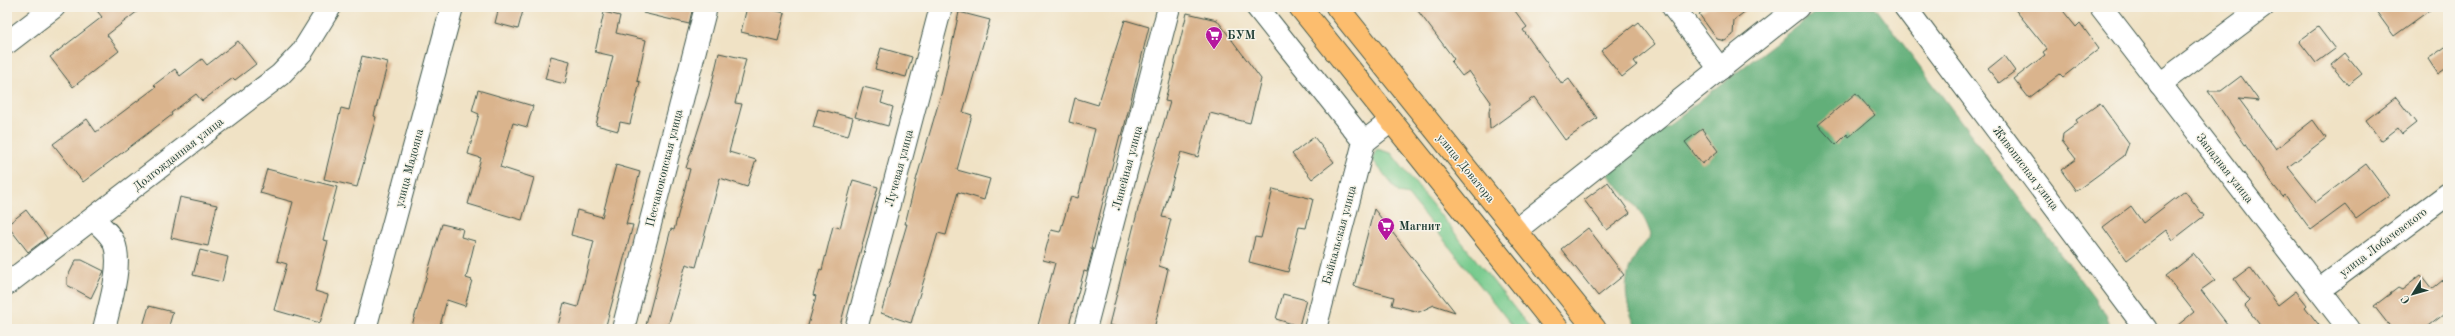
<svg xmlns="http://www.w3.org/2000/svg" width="2455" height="336" font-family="'Old Standard TT',serif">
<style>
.green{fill:#78cb8e;stroke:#4c8461}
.forest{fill:#62af79;stroke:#407656}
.building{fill:#dab48d}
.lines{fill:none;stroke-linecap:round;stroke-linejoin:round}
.minor-casing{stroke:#3e564a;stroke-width:24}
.major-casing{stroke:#3e564a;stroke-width:24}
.minor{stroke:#fff;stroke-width:22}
.major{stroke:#fcbd6e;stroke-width:22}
.labels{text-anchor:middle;stroke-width:3;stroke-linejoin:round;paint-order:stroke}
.poi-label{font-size:12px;font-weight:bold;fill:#1f3d34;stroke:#f7f3e8;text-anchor:start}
.street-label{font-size:12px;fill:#1f3d34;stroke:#f7f3e8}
</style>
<rect width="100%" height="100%" fill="#f7f3e8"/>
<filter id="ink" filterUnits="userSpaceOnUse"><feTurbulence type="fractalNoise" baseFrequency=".025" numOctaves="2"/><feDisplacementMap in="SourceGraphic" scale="8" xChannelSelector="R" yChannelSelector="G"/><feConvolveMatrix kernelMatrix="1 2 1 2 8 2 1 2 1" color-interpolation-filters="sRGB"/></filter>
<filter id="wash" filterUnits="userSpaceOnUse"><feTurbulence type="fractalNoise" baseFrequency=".012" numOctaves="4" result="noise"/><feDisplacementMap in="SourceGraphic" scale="16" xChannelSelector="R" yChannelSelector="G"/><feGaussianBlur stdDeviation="0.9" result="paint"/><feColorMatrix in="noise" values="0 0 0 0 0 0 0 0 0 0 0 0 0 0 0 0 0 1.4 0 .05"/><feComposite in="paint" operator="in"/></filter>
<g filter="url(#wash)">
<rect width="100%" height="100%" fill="#f0e2c5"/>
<polygon class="green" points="1377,149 1391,153 1531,329 1515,329 1408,195 1399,193 1372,159"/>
<path class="forest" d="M1822 7H1875L2106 314 2111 329H1637C1624 303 1621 277 1638 252 1642 246 1647 242 1651 235 1647 223 1642 213 1634 204 1626 193 1613 185 1608 172L1611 165 1633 152Z"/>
<g id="blocks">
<g class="building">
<polygon points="94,7 143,7 107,35 119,51 73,87 50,57 102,17"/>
<polygon points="499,7 524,7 518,29 495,23"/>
<polygon points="644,7 693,7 689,24 643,13"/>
<polygon points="747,7 761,7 785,13 778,41 741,32"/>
<polygon points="1415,7 1512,7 1527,27 1523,30 1562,84 1569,79 1597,118 1565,140 1534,97 1490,129 1489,111 1491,102 1469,71 1462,76 1451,62 1454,59"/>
<polygon points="1708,7 1751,7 1734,20 1733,35 1725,41 1717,39 1699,14"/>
<polygon points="2013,7 2060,7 2076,27 2080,23 2099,49 2063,77 2060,74 2029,98 2014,79 2045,55 2043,52 2047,49"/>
<polygon points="2373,7 2434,7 2394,36"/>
<polygon points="604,12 620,16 616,33 646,40 637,81 640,82 630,124 620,122 618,131 596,125 613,56 595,52"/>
<polygon points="959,12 990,20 963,112 972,115 957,170 990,179 984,200 958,192 946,235 938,233 911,323 881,313 907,224 905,224 916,180 942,91"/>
<polygon points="1187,13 1217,20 1261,79 1250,123 1210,113 1198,157 1181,152 1162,217 1171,219 1159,266 1168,269 1154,329 1125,329 1109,325 1138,209 1170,102 1165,101"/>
<polygon points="1125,20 1149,27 1122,136 1120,135 1091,248 1093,249 1087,272 1084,271 1068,329 1037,329 1055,263 1043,260 1051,230 1060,232 1071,196 1078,198 1095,129 1069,122 1075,98 1098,105"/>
<polygon points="1638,22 1655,44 1634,61 1637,65 1622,77 1601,51"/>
<polygon points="2318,27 2335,49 2316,63 2299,41"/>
<polygon points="238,41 256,64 235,80 233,78 202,101 196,94 171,113 172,115 83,182 53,144 87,119 96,132 156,87 154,85 175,69 180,76 202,59 207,65"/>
<polygon points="2448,45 2448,67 2438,74 2428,59"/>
<polygon points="881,48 912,57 906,77 875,69"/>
<polygon points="719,53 746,59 735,103 742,104 729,152 756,160 747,187 720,178 696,267 686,264 667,329 645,329 671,229 674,230 690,169 686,168 709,96"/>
<polygon points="2345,53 2362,74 2348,85 2331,65"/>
<polygon points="362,56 388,62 374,116 376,117 357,187 324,179 341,108 349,110"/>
<polygon points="551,56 570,61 565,84 545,79"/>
<polygon points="2004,56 2015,71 1999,83 1988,69"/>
<polygon points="2241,76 2259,101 2239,99 2276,149 2313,120 2326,138 2288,167 2316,202 2366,164 2389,195 2356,219 2345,205 2311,230 2285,195 2283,197 2270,181 2208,91 2221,91"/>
<polygon points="863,87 884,92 881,103 893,107 888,126 855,117"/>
<polygon points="478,90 533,106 527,127 513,123 500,167 534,178 522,220 468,204 481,158 468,154 479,114 472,111"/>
<polygon points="1856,93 1875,115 1849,137 1847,134 1836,145 1818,125"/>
<polygon points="2396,97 2416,123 2402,134 2398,128 2381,141 2366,120"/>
<polygon points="2100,103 2129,143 2124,156 2076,191 2061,170 2076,159 2062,141 2063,134 2078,123 2076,120"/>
<polygon points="818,109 853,118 848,136 813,127"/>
<polygon points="1702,129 1718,151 1702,164 1685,142"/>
<polygon points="1314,137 1334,162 1312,179 1292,154"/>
<polygon points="616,165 640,172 626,224 633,225 605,329 557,329 564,303 578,307 594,241 571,235 577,210 602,217"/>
<polygon points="267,169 337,187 323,240 328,241 315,291 328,295 320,323 274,310 287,264 277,261 293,202 260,193"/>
<polygon points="853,180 878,187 839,329 807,329 816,296 813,295 820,269 822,270 833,226 840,228"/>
<polygon points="1608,182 1630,213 1607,230 1584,200"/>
<polygon points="1273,189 1313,199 1306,228 1299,227 1288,272 1249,262 1255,237 1261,238"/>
<polygon points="2185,191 2204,216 2173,240 2166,230 2127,260 2103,227 2131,206 2143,223"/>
<polygon points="180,197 217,205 208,246 171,238"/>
<polygon points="1374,209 1455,312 1434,305 1419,312 1392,305 1394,297 1354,286"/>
<polygon points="26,210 47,238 28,252 7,225"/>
<polygon points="442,224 463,229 461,237 475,241 466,278 472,280 465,306 447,300 439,329 411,329"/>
<polygon points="1588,228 1624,275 1598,296 1561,249"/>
<polygon points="200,250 228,257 222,282 193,275"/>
<polygon points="2194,254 2215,280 2201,290 2231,329 2173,329 2194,312 2166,276"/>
<polygon points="76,260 82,260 104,271 91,298 67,285 67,278"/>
<polygon points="2250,267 2278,305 2296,291 2307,305 2305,307 2322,329 2263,329 2245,306 2250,301 2234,279"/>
<polygon points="2421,275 2432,289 2448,276 2448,311 2425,329 2392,329 2374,306 2398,288 2402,290"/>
<polygon points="1283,294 1306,300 1299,326 1276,319"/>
<polygon points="149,306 173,312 168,329 143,326"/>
</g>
</g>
</g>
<g filter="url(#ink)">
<use href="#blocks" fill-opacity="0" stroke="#3e564a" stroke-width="1"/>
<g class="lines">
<defs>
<g id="minor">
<polyline points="1257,7 1364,142 1391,121"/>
<polyline points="1673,7 1720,69"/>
<polyline points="1905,7 2146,329"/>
<polyline points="2101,7 2349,329"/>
<polyline points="7,43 54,7"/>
<polyline points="2160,84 2263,7"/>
<path d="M93 219C100 226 110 233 114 243 123 264 109 307 104 329"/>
<polyline points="1516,230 1798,7"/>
<polyline points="7,284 280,75 302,52 330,7"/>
<polyline points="2319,290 2448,194"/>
<polyline points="365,329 452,7"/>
<polyline points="623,329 706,7"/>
<polyline points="856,329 941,7"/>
<polyline points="1085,329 1169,7"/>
<polyline points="1315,329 1364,142"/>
</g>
<g id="major">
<polyline points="1300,7 1558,329"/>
<polyline points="1337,7 1595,329"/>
</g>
</defs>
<use href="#minor" class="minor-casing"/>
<use href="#major" class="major-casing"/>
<use href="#minor" class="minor"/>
<use href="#major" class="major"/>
</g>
</g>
<defs>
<symbol id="supermarket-pin" viewBox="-11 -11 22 30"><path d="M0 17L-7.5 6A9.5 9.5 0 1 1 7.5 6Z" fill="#b5179e" stroke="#f7f3e8"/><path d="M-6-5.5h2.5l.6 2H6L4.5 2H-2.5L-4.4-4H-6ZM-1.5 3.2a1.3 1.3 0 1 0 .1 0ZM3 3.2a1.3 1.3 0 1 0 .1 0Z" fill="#fff"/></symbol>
</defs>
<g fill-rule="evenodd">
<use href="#supermarket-pin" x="1204" y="25" width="20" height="27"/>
<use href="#supermarket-pin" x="1376" y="216" width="20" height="27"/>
</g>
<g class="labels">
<g class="poi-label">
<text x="1227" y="39">БУМ</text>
<text x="1399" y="230">Магнит</text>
</g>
<g class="street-label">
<text transform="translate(178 154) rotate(-38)" y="4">Долгожданная улица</text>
<text transform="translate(409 168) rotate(-75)" y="4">улица Мадояна</text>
<text transform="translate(664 168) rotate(-76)" y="4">Песчанокопская улица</text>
<text transform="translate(899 168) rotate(-75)" y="4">Лучевая улица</text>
<text transform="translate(1127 168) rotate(-75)" y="4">Линейная улица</text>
<text transform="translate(1466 168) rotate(51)" y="4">улица Доватора</text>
<text transform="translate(2026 168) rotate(53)" y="4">Живописная улица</text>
<text transform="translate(2225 168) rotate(52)" y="4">Западная улица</text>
<text transform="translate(1339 235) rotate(-75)" y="4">Байкальская улица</text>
<text transform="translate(2383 242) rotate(-37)" y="4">улица Лобачевского</text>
</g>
</g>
<rect width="2455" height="336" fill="none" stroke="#f7f3e8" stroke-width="24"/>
<g transform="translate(2413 294) rotate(233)" stroke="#f7f3e8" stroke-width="3" paint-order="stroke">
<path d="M0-3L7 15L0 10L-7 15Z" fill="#1f3d34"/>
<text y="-6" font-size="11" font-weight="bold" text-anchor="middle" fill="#1f3d34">С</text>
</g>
</svg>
